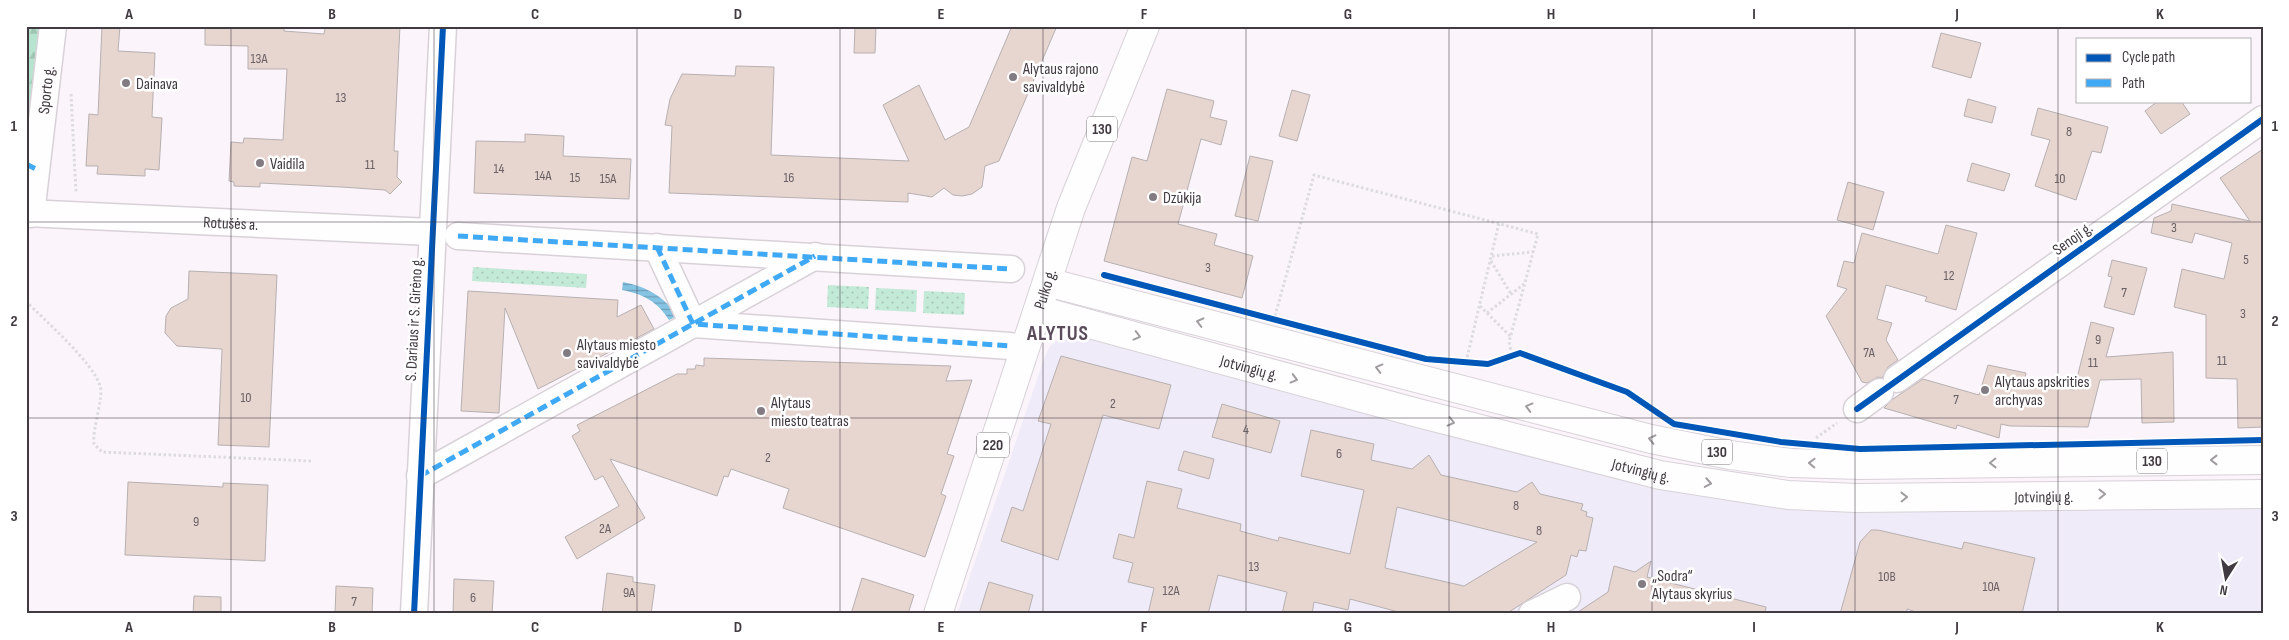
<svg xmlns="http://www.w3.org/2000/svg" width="2289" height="640" font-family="'Sofia Sans Condensed',sans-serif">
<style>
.commercial{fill:#efebf8}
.green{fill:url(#green-dots)}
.forest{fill:url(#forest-firs)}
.water{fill:url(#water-rules)}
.building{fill:#e7d5d0;stroke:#b7b0b1;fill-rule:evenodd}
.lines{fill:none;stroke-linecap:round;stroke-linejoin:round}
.minor-casing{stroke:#d8d2d8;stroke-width:29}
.major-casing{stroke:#d8d2d8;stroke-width:30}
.path{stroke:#dddbdd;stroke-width:3;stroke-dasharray:2.5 2.5;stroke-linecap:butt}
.minor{stroke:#fefefe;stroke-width:26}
.major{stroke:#fefefe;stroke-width:28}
.quiet{stroke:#3fa9f5;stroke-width:5;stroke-dasharray:10 5;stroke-linecap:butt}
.cycleway-casing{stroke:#fff;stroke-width:9}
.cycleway{stroke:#0057b8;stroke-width:6}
.oneway{stroke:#a09ca0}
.grid{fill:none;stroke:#413a41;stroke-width:1;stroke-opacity:0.55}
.poi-dot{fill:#827b82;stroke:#fff;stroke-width:2}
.labels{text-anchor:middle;stroke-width:5;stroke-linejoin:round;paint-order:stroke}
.number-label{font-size:14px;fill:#6a6165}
.shield{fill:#fff;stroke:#7a757a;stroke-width:1}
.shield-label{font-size:15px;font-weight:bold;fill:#413a41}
.poi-label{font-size:16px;fill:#413a41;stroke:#fff;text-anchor:start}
.street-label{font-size:16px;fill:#413a41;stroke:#fff}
.district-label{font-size:21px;font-weight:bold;letter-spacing:1px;fill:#5a4c5a;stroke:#fff}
.neatline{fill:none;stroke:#413a41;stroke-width:2}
.grid-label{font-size:16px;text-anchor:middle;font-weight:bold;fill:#413a41}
</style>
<defs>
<pattern id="green-dots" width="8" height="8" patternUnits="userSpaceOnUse" patternTransform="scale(1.25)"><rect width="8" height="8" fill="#c3e9d7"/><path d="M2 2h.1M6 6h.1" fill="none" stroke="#a9c9ba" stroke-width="1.8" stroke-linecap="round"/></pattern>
<pattern id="forest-firs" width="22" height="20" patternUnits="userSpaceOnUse" patternTransform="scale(1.25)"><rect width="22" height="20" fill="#b7e4ce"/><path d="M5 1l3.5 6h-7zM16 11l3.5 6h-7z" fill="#9fc4b2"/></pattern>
<pattern id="water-rules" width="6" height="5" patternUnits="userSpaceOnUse" patternTransform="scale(1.25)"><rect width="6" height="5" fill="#85c3e3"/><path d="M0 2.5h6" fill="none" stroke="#6e9fba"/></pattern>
</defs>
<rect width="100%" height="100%" fill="#fbf5fb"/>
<polygon class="commercial" points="1069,332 1655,483 2263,506 2263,614 957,614 1045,356 1050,346"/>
<g class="green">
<polygon points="473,267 587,274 586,288 472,281"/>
<polygon points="828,285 869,287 868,309 827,307"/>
<polygon points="876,288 917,290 916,312 875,310"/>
<polygon points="924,291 965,293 964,315 923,313"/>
</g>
<polygon class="forest" points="26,26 39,26 26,157"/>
<path class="water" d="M623 282C647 287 664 296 677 316L669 320C658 302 643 294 622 290Z"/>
<g class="building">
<polygon points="102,26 120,26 118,51 155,53 152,117 162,118 159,170 145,169 145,176 97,174 98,166 86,166 89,114 98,115"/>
<polygon points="205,26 284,26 284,31 324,34 325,28 400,26 394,151 398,151 397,177 402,182 390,194 385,190 341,187 260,183 260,187 234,186 234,182 229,181 231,142 243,143 244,138 283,140 287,69 248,69 248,46 205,45"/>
<polygon points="855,26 876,26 875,53 854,53"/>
<polygon points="1012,26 1057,26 999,161 985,166 982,187 972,194 962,196 953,195 944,188 932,197 908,193 908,202 669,193 672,126 665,125 670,99 682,74 735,76 736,66 774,67 771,155 909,161 883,105 919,85 945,140 969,127"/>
<polygon points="1941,33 1981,43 1971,78 1932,67"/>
<polygon points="1167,89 1214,101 1210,117 1227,121 1221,145 1201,139 1178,224 1217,234 1214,245 1253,256 1242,298 1104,261 1132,157 1147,161"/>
<polygon points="1292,90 1310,95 1297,141 1279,136"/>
<polygon points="1968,99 1996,107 1992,123 1964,116"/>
<polygon points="2158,101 2181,101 2190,114 2161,134 2145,111"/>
<polygon points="2038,108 2108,127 2101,153 2092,151 2076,200 2035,186 2050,140 2031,135"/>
<polygon points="525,134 564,136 563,156 631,159 629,199 474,193 476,141 525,142"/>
<polygon points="2263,149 2263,427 2238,428 2237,379 2206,378 2206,315 2174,307 2182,269 2224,279 2232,243 2195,233 2192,243 2151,233 2154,218 2171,211 2172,204 2250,221 2220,178"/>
<polygon points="1250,156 1273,161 1258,221 1235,216"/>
<polygon points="1972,163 2010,174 2004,191 1967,181"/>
<polygon points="1848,182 1884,192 1873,230 1837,220"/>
<polygon points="1946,225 1977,233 1956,310 1925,301 1927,297 1886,285 1877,319 1892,323 1886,340 1898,360 1888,367 1882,378 1878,377 1867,383 1862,382 1826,316 1847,289 1837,286 1844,261 1854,263 1862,233 1938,254"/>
<polygon points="2112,260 2147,268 2134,315 2104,307 2112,277 2108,276"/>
<polygon points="189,271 277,275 269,447 218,445 222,349 177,346 165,333 166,316 171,308 188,299"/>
<polygon points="468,291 618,300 617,317 641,305 654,329 538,389 505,308 499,413 461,411"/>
<polygon points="2091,322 2114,328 2106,357 2173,352 2174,422 2142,423 2141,379 2100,380 2088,427 2010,426 2001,424 1999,438 1957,425 1956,429 1884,408 1893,399 1923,379 1979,395 1988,365 2026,373 2025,378 2074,390"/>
<polygon points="1061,356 1171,385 1159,429 1103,415 1058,560 1001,541 1012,507 1023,511 1051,424 1038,421"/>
<polygon points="704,358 951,366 946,381 972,380 947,454 954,456 941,494 946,496 925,557 783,508 789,489 731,469 728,477 724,476 717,496 610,459 645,518 577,559 565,537 619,506 603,476 595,480 572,436 580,431 577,425 677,374 687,374 687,369 695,369 696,365 704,366"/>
<polygon points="1222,404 1280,421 1271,453 1212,437"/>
<path d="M1311 430 1374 444 1371 460 1412 469 1429 455 1441 475 1517 492 1532 482 1540 494 1583 504 1581 510 1587 512 1586 516 1593 518 1586 551 1579 550 1577 557 1571 555 1566 575 1506 614H1406L1350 599 1348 610 1314 602 1312 614H1282L1287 592 1218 575 1208 614H1148L1154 588 1128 582 1133 563 1113 558 1119 534 1134 538 1147 481 1182 489 1177 508 1241 524 1240 531 1278 541 1279 537 1350 554 1364 490 1301 476ZM1397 507 1537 542 1464 586 1385 568Z"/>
<polygon points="1184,451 1214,459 1209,479 1178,470"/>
<polygon points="128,482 223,487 223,483 268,485 265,561 125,555"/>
<polygon points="1871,530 1878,530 1962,549 1964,542 2035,558 2022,614 1922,614 1907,609 1906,614 1840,614 1860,542"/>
<polygon points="1651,561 1647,577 1766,607 1765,614 1575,614 1608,592 1614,566 1635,572"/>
<polygon points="607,573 633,577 633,582 655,585 651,614 602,614"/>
<polygon points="862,578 914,595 908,614 851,614"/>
<polygon points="454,579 494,581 492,614 453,614"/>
<polygon points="989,582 1033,595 1028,614 979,614"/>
<polygon points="336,586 373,588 372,614 335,614"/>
<polygon points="194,596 221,597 221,614 193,614"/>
</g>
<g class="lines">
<defs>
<g id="minor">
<path id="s1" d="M26 213 431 232"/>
<path id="s2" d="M31 214 53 26"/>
<polyline points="458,236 1011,269"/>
<polyline points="657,247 693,324 1010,346"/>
<polyline points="1897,379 2263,119"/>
<polyline points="1857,409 1880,392"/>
<polyline points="420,476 815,256"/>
<polyline points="414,614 443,26"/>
<polyline points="1532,614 1567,597"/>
</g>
<g id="major">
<polyline points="1047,282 1651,439 1730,455 1791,463 1861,465 2263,460"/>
<path id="s3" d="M1038 310 1418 413 1660 475 1788 495 1856 498 2263 494"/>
<path id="s4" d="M938 614 1071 208 1145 26"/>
</g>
</defs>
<use href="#minor" class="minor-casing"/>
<use href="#major" class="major-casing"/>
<g class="path">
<polyline points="71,94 76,193"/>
<polyline points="1492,256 1533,252"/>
<polyline points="1491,261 1511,294"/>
<path d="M26 301C45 321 93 362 100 386 104 398 92 428 94 444L102 452 311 461"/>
<polyline points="1480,306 1510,336"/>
<polyline points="1487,313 1524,284"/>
<polyline points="1275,316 1314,175 1538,234 1509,342 1512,356"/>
<polyline points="1466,362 1499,223"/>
<polyline points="1816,438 1837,423"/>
</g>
<use href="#minor" class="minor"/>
<use href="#major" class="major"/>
<g class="quiet">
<polyline points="26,164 36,169"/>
<polyline points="458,236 1011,269"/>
<polyline points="657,247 693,324 1010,346"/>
<polyline points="420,476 815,256"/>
</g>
<defs>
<g id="cycleway">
<polyline points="1104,275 1426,359 1488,364 1520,353 1627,392 1674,424 1781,442 1860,449 2263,440"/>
<polyline points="1857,409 2263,119"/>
<polyline points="414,614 443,26"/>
</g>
</defs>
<use href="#cycleway" class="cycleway-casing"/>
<use href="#cycleway" class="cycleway"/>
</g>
<defs><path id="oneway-chevron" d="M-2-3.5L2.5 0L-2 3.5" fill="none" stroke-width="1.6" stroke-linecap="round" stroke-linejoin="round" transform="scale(1.25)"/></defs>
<g class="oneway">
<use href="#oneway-chevron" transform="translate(1200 322) rotate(-166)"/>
<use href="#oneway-chevron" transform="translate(1137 336) rotate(15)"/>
<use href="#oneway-chevron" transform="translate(1379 368) rotate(-165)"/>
<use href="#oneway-chevron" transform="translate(1294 379) rotate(15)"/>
<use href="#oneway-chevron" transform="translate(1529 407) rotate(-165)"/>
<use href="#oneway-chevron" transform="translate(1451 422) rotate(14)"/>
<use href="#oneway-chevron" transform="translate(1652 439) rotate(-167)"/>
<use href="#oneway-chevron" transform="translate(2214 460) rotate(180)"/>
<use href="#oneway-chevron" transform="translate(1812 463) rotate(-178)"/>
<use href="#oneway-chevron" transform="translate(1993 463) rotate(179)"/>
<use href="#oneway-chevron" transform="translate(1708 483) rotate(10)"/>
<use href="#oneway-chevron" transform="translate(2102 494) rotate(-1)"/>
<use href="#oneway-chevron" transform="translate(1904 497) rotate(-1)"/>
</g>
<path class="grid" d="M231 26V614M434 26V614M637 26V614M840 26V614M1043 26V614M1246 26V614M1449 26V614M1652 26V614M1855 26V614M2058 26V614M26 222H2263M26 418H2263"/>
<g class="poi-dot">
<circle cx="1013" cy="77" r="5"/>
<circle cx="126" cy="83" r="5"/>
<circle cx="260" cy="163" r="5"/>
<circle cx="1153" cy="197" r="5"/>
<circle cx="567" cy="353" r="5"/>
<circle cx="1985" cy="390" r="5"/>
<circle cx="761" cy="411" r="5"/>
<circle cx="1642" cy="584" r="5"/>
</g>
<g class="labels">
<g class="number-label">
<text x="259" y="63">13A</text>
<text x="341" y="102">13</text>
<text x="2069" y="136">8</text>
<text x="370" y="169">11</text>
<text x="499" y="173">14</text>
<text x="543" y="180">14A</text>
<text x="575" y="182">15</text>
<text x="789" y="182">16</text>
<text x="608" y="183">15A</text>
<text x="2060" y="183">10</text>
<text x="2174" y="232">3</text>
<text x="2246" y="264">5</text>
<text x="1208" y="272">3</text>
<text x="1949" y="280">12</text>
<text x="2124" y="297">7</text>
<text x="2243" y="318">3</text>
<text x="2098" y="344">9</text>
<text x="1869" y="357">7A</text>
<text x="2222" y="365">11</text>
<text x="2093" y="367">11</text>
<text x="246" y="402">10</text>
<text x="1956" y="404">7</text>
<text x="1113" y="408">2</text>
<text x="1246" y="434">4</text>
<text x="1339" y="458">6</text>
<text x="768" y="462">2</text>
<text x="1516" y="510">8</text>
<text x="196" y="526">9</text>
<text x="605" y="533">2A</text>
<text x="1539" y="535">8</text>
<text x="1254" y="571">13</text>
<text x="1887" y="581">10B</text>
<text x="1991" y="591">10A</text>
<text x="1171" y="595">12A</text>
<text x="629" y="597">9A</text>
<text x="473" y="602">6</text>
<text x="354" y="606">7</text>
</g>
<g class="shield">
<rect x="1087" y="116.5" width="30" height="25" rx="4"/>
<rect x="977" y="432.5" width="32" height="25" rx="4"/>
<rect x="1702" y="439.5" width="30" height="25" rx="4"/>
<rect x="2137" y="448.5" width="30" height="25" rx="4"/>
</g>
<g class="shield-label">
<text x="1102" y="134">130</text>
<text x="993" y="450">220</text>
<text x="1717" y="457">130</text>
<text x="2152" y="466">130</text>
</g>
<g class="poi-label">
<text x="1023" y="74">Alytaus rajono<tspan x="1023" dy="18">savivaldybė</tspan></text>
<text x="136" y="89">Dainava</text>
<text x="270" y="169">Vaidila</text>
<text x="1163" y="203">Dzūkija</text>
<text x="577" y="350">Alytaus miesto<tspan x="577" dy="18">savivaldybė</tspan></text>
<text x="1995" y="387">Alytaus apskrities<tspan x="1995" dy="18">archyvas</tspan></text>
<text x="771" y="408">Alytaus<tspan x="771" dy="18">miesto teatras</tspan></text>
<text x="1652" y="581">„Sodra“<tspan x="1652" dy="18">Alytaus skyrius</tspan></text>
</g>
<g class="street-label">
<text dy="6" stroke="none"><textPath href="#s2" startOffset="125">Sporto g.</textPath></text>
<text dy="6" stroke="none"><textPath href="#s1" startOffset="205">Rotušės a.</textPath></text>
<text transform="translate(2072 238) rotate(-35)" y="6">Senoji g.</text>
<text dy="6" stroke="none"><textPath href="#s4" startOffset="342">Pulko g.</textPath></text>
<text transform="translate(413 319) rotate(-87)" y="6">S. Dariaus ir S. Girėno g.</text>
<text dy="6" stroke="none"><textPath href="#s3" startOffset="219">Jotvingių g.</textPath></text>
<text dy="6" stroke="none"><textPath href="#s3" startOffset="624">Jotvingių g.</textPath></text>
<text dy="6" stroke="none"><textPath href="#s3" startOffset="1029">Jotvingių g.</textPath></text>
</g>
<g class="district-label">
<text x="1058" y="340">ALYTUS</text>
</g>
</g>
<rect width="2289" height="640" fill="none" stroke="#ffffff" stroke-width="55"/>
<rect x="2076" y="38" width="175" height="65" fill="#ffffff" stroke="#b3b0b3"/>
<rect x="2086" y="54" width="25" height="8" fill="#0057b8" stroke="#b3b0b3"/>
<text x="2122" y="62" font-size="15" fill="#413a41">Cycle path</text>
<rect x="2086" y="79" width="25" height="8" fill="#3fa9f5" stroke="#b3b0b3"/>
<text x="2122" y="88" font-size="15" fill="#413a41">Path</text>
<g transform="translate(2226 578) rotate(191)" stroke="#ffffff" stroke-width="4" paint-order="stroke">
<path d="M0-4L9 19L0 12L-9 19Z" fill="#413a41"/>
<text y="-8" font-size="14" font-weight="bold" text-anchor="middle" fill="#413a41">N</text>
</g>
<rect x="28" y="28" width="2234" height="584" class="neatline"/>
<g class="grid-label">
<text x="129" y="19">A</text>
<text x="332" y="19">B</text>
<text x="535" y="19">C</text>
<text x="738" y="19">D</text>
<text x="941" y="19">E</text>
<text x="1144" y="19">F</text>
<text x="1348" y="19">G</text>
<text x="1551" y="19">H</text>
<text x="1754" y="19">I</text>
<text x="1957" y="19">J</text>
<text x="2160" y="19">K</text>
<text x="14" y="131">1</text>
<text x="2275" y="131">1</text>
<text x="14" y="326">2</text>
<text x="2275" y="326">2</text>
<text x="14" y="521">3</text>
<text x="2275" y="521">3</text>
<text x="129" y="632">A</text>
<text x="332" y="632">B</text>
<text x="535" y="632">C</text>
<text x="738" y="632">D</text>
<text x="941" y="632">E</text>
<text x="1144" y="632">F</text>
<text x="1348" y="632">G</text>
<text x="1551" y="632">H</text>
<text x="1754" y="632">I</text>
<text x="1957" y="632">J</text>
<text x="2160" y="632">K</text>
</g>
</svg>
